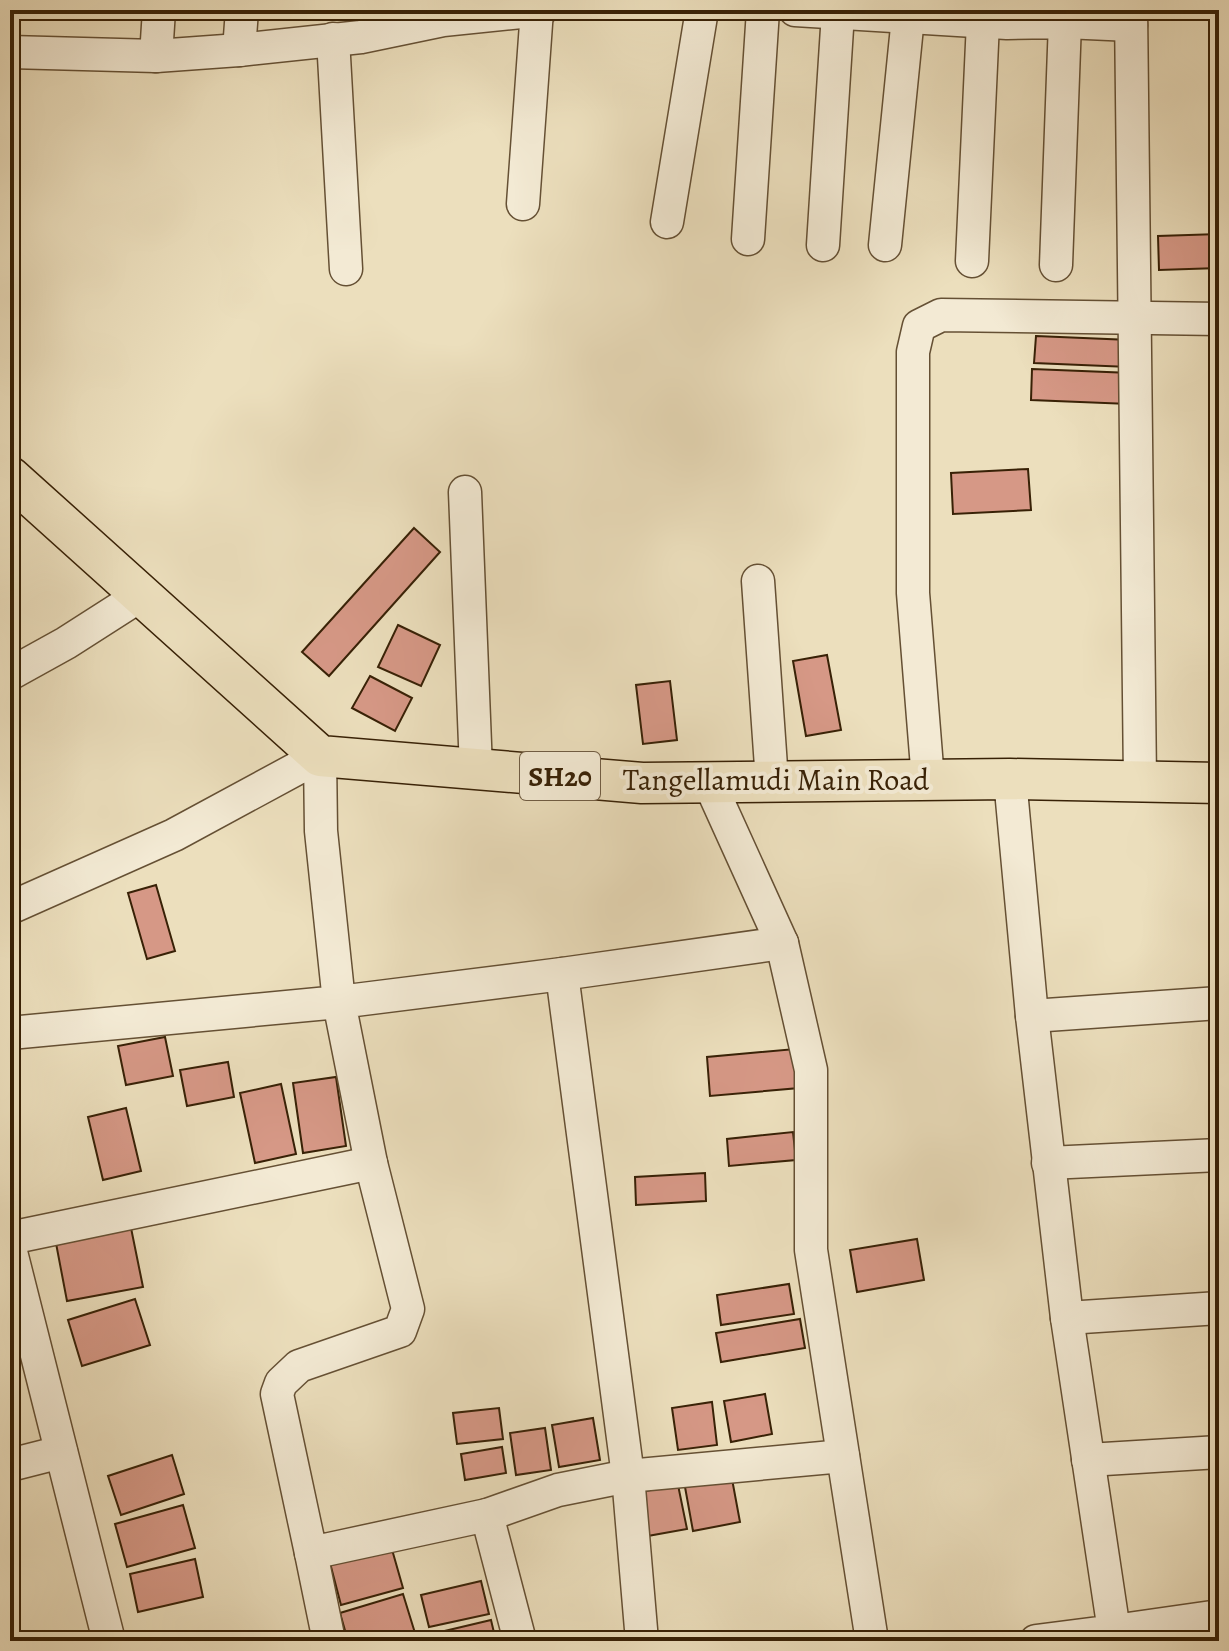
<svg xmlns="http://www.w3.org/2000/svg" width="1229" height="1651" font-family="Alegreya,serif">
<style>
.building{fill:#d69886;stroke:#382106;stroke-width:2}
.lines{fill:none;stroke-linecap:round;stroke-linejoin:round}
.minor-casing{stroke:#655034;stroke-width:35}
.major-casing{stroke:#382106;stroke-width:43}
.minor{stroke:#f3ead4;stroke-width:32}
.major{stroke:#ecdfbd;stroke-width:40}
.labels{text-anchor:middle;stroke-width:8;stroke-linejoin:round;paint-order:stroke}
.shield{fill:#f3ead4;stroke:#705d44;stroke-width:2}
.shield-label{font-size:28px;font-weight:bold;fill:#382106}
.street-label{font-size:30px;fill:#382106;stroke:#f3ead4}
</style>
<rect width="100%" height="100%" fill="#ecdfbd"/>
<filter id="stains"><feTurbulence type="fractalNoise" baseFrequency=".0025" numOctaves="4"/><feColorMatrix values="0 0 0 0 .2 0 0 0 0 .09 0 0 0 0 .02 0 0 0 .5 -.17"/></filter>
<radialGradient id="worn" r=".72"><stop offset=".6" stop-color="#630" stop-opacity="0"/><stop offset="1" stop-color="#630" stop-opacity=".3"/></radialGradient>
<g class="building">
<polygon points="1219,234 1219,268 1159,270 1158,236"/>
<polygon points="1036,336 1130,340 1129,367 1034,363"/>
<polygon points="1032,369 1131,373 1129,404 1031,400"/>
<polygon points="1028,469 1031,510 953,514 951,473"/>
<polygon points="414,528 440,552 329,676 302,652"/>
<polygon points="398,625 440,645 421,686 378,667"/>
<polygon points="827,655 841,730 806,736 793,661"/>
<polygon points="370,676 412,698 395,731 352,708"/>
<polygon points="670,681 677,740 643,744 636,685"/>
<polygon points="156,885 175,951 147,959 128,893"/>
<polygon points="165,1037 173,1076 126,1085 118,1046"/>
<polygon points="795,1049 799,1088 710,1096 707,1057"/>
<polygon points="228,1062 234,1097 187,1106 180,1070"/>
<polygon points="336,1077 346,1146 303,1153 293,1083"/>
<polygon points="281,1084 296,1154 255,1163 240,1093"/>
<polygon points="126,1108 141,1171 103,1180 88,1117"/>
<polygon points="793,1132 796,1160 729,1166 727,1139"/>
<polygon points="705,1173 706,1201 636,1205 635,1177"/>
<polygon points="130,1223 143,1287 67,1301 55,1238"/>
<polygon points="917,1239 924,1280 857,1292 850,1250"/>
<polygon points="789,1284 794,1314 721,1325 717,1295"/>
<polygon points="135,1299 150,1345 82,1366 68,1320"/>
<polygon points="10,1308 17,1335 10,1337"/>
<polygon points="800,1319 805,1348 721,1362 716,1333"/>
<polygon points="765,1394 772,1434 731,1442 724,1401"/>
<polygon points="712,1402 717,1445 678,1450 672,1408"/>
<polygon points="499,1408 503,1439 457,1444 453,1413"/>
<polygon points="593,1418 600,1460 559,1467 552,1425"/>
<polygon points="545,1428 551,1470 516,1475 510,1433"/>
<polygon points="502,1447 506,1473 465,1480 461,1454"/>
<polygon points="172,1455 184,1494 121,1515 108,1476"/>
<polygon points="732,1479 740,1522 693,1531 685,1487"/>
<polygon points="678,1485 687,1529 642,1537 634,1493"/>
<polygon points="183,1505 195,1548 127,1567 115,1524"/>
<polygon points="391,1546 403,1588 341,1605 330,1563"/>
<polygon points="195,1559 203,1597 138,1612 130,1574"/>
<polygon points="481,1581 489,1614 429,1627 421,1595"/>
<polygon points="403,1594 415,1633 388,1641 348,1641 340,1613"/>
<polygon points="491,1620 496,1641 438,1641 436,1633"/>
</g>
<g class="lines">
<defs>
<g id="minor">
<polyline points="795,10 1007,23 1065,22 1056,265"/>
<polyline points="1131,10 1140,781"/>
<polyline points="1065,22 1131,25"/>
<polyline points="333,39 346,269"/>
<polyline points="239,50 242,10"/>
<polyline points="10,52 156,56 239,50 361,37 443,20 541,10"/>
<polyline points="156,56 159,10"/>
<polyline points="523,204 537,10"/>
<polyline points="667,222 702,10"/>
<polyline points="748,239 763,10"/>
<polyline points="823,245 838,13"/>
<polyline points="885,245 908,17"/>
<polyline points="972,261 983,22"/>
<polyline points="465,492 476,769"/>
<polyline points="758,581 772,781"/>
<polyline points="10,674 66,643 141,595"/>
<polyline points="1010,779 1032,1016 1067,1318 1114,1631 1036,1641"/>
<polyline points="928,780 913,593 913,352 919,326 941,315 1219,319"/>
<polyline points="709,782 782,943 811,1070 811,1250 872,1641"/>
<polyline points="10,908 174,835 320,756 321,831 339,1002 10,1033"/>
<polyline points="562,974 628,1476 642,1641"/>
<polyline points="1032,1016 1219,1003"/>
<polyline points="1048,1163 1219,1155"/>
<polyline points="10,1238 371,1163"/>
<polyline points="10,1248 109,1641"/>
<polyline points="1067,1318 1219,1308"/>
<polyline points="1088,1460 1219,1452"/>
<polyline points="10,1465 61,1452"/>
<polyline points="487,1515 558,1490 628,1476 843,1456"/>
<polyline points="311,1553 329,1641"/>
<polyline points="520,1641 487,1515 311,1553 277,1394 281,1383 299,1366 400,1331 408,1309 371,1163 339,1002 562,974 782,943"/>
<polyline points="1114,1641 1114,1631 1219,1616"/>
</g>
<polyline id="major" points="10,477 320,756 642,783 1010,779 1219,783"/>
</defs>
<use href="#minor" class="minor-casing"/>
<use href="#major" class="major-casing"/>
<use href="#minor" class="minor"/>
<use href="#major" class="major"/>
</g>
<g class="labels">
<rect class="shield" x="520" y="752" width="80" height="48" rx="6"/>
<g class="shield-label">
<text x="560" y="786">SH20</text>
</g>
<g class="street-label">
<text x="776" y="790">Tangellamudi Main Road</text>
</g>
</g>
<rect width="1229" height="1651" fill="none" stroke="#ecdfbd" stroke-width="40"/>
<rect x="12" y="12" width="1205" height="1627" fill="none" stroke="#382106" stroke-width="4"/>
<rect x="20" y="20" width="1189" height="1611" fill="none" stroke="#382106" stroke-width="2"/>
<rect width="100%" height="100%" filter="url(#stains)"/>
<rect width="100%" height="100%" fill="url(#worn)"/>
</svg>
